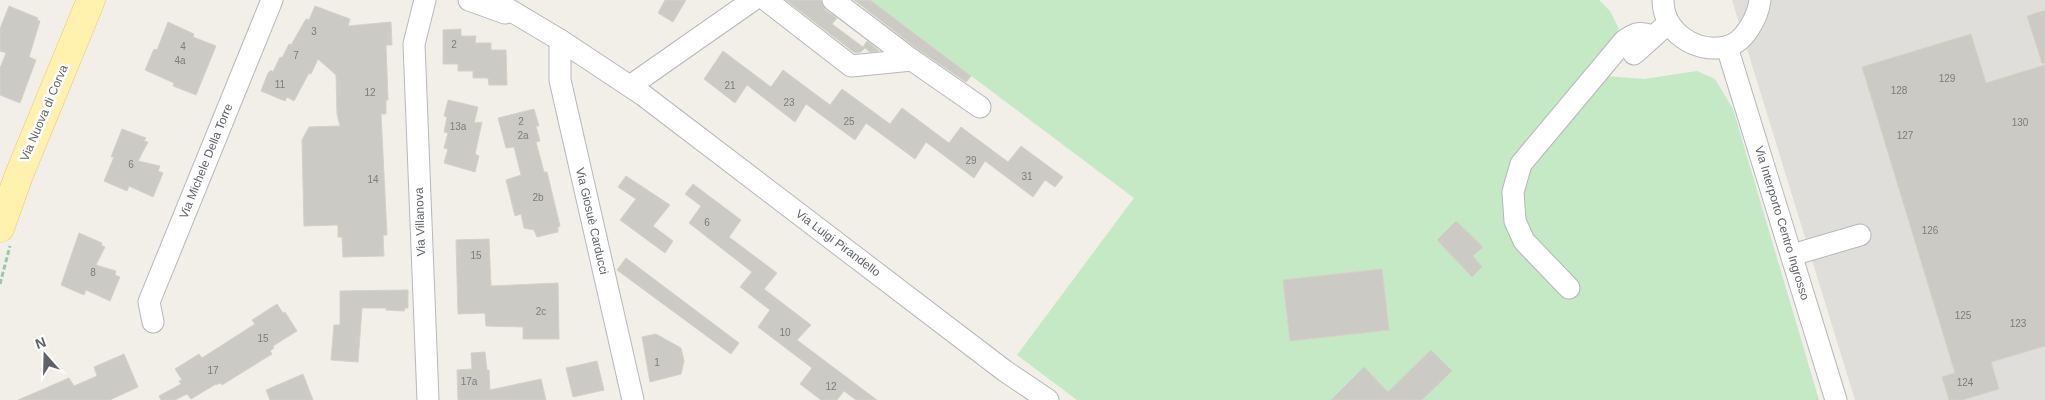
<svg xmlns="http://www.w3.org/2000/svg" width="2045" height="400" font-family="Helvetica,sans-serif">
<style>
.industrial{fill:#e0deda}
.green{fill:#c5e8c5}
.building{fill:#cccac5;stroke:#d6d1c6}
.lines{fill:none;stroke-linecap:round;stroke-linejoin:round}
.minor-casing{stroke:#b5b8bc;stroke-width:23}
.major-casing{stroke:#f2c960;stroke-width:29}
.path{stroke:#9cc7a9;stroke-width:3;stroke-dasharray:5 2.5;stroke-linecap:butt}
.minor{stroke:#fff;stroke-width:21}
.major{stroke:#fff2af;stroke-width:28}
.labels{text-anchor:middle;stroke-width:5;stroke-linejoin:round;paint-order:stroke}
.number-label{font-size:10px;fill:#7a7d7f}
.street-label{font-size:12px;fill:#5f6368;stroke:#fff}
</style>
<rect width="100%" height="100%" fill="#f1efe8"/>
<polygon class="industrial" points="1732,0 2045,0 2045,400 1855,400"/>
<polygon class="green" points="870,0 1599,0 1610,11 1619,29 1535,141 1605,76 1644,79 1697,71 1715,79 1733,109 1819,400 1077,400 1017,355 1134,198"/>
<g class="building">
<polygon points="665,0 686,0 673,22 658,13"/>
<polygon points="786,0 821,0 825,10 837,18 832,24 863,47 867,41 879,51 870,52 865,48 861,52 855,53"/>
<polygon points="854,0 870,0 971,76 966,82 919,50"/>
<polygon points="9,6 38,18 37,20 40,21 29,57 36,60 20,103 0,95 0,68 6,53 0,51 0,29"/>
<polygon points="315,6 350,19 348,26 391,22 392,45 386,45 388,100 386,100 386,114 381,114 387,235 383,235 384,256 343,257 342,237 338,237 338,225 304,226 302,140 309,127 340,126 337,114 336,75 318,59 311,74 309,73 294,101 287,97 285,101 261,91 268,73 271,70 273,72 280,57 282,58 289,44 291,45 306,19 309,20"/>
<polygon points="2045,10 2045,63 2042,63 2027,16"/>
<polygon points="168,22 194,34 193,37 216,46 196,95 173,86 174,83 145,70 154,49 157,50"/>
<polygon points="461,29 461,36 476,36 475,43 491,43 491,50 506,50 507,85 489,85 488,78 473,78 473,71 458,71 458,64 443,64 443,30"/>
<polygon points="1971,34 1986,83 2045,65 2045,346 1991,362 1999,389 1962,400 1949,400 1942,377 1955,373 1862,67"/>
<polygon points="723,51 771,87 783,70 830,105 842,89 890,124 902,108 949,143 961,127 1008,162 1021,146 1063,177 1055,187 1045,180 1033,197 985,161 974,178 926,142 915,159 866,123 855,140 806,104 795,122 747,85 735,103 704,79"/>
<polygon points="448,100 478,107 474,123 482,122 475,154 479,156 475,172 444,163 448,149 444,148 448,133 444,132 447,117 444,116"/>
<polygon points="534,109 539,126 536,126 540,141 536,142 544,172 547,172 560,226 558,227 558,232 537,237 534,230 524,228 521,214 515,216 506,180 521,175 514,147 506,148 498,118"/>
<polygon points="122,129 146,138 144,141 148,142 138,161 160,166 158,171 163,173 153,197 129,186 127,191 104,181 114,157 111,157"/>
<polygon points="626,176 670,205 653,226 673,241 665,253 620,220 636,199 618,187"/>
<polygon points="693,184 741,220 729,237 777,273 764,289 811,325 797,340 877,400 856,400 844,391 837,400 821,400 800,384 812,368 758,327 770,310 740,287 752,272 689,223 701,206 685,194"/>
<polygon points="1456,221 1483,247 1473,256 1482,267 1472,277 1437,240"/>
<polygon points="79,233 102,243 101,245 105,247 96,265 116,271 115,275 120,277 110,301 86,290 84,295 61,285"/>
<polygon points="489,239 491,286 558,283 559,339 523,339 523,327 486,326 485,313 458,314 456,240"/>
<polygon points="626,258 739,343 731,354 617,270"/>
<polygon points="1382,269 1389,330 1290,341 1283,280"/>
<polygon points="408,290 408,308 405,308 404,311 386,310 386,308 362,308 358,362 331,360 334,325 340,325 340,291"/>
<polygon points="277,304 283,313 285,312 297,331 273,346 274,348 270,351 272,354 222,385 220,383 216,385 216,384 191,399 187,394 175,400 161,400 159,396 181,384 179,381 182,380 175,369 199,354 202,358 255,324 252,320"/>
<polygon points="656,334 681,348 684,361 681,374 650,382 642,337"/>
<polygon points="1431,350 1452,371 1422,400 1331,400 1364,367 1388,392"/>
<polygon points="485,352 487,370 489,370 490,390 541,379 546,400 458,400 457,370 472,369 471,353"/>
<polygon points="124,354 138,387 110,400 18,400 69,378 74,386 97,376 94,367"/>
<polygon points="597,361 604,390 573,397 566,368"/>
<polygon points="303,374 313,400 270,400 266,390"/>
</g>
<g class="lines">
<defs>
<g id="minor">
<polyline points="425,0 414,44 428,400"/>
<polyline points="469,0 505,13"/>
<polyline points="493,0 560,40 643,95 1005,371 1048,400"/>
<polyline points="766,0 851,66 912,60 980,107"/>
<polyline points="833,0 912,60"/>
<path d="M1663 0C1663 32 1695 53 1725 47 1744 44 1758 17 1760 0"/>
<polyline points="560,40 560,80 633,400"/>
<polyline points="1727,47 1836,400"/>
<polyline points="1634,54 1663,28"/>
<polyline points="630,86 753,0"/>
<polyline points="1792,255 1860,235"/>
<path d="M1569 288 1524 241 1515 221 1513 192 1521 164 1624 41C1636 32 1640 32 1653 36"/>
<polyline points="153,322 149,302 272,0"/>
</g>
<polyline id="major" points="0,228 19,175 91,0"/>
</defs>
<use href="#minor" class="minor-casing"/>
<use href="#major" class="major-casing"/>
<polyline class="path" points="0,284 10,246"/>
<use href="#minor" class="minor"/>
<use href="#major" class="major"/>
</g>
<g class="labels">
<g class="number-label">
<text x="314" y="35">3</text>
<text x="454" y="48">2</text>
<text x="183" y="50">4</text>
<text x="296" y="59">7</text>
<text x="180" y="64">4a</text>
<text x="1947" y="82">129</text>
<text x="280" y="88">11</text>
<text x="730" y="89">21</text>
<text x="1899" y="94">128</text>
<text x="370" y="96">12</text>
<text x="789" y="106">23</text>
<text x="521" y="125">2</text>
<text x="849" y="125">25</text>
<text x="2020" y="126">130</text>
<text x="458" y="130">13a</text>
<text x="523" y="139">2a</text>
<text x="1905" y="139">127</text>
<text x="971" y="164">29</text>
<text x="131" y="168">6</text>
<text x="1027" y="180">31</text>
<text x="373" y="183">14</text>
<text x="538" y="201">2b</text>
<text x="707" y="226">6</text>
<text x="1930" y="234">126</text>
<text x="476" y="259">15</text>
<text x="93" y="276">8</text>
<text x="541" y="315">2c</text>
<text x="1963" y="319">125</text>
<text x="2018" y="327">123</text>
<text x="785" y="336">10</text>
<text x="263" y="342">15</text>
<text x="657" y="366">1</text>
<text x="213" y="374">17</text>
<text x="469" y="385">17a</text>
<text x="1965" y="386">124</text>
<text x="831" y="390">12</text>
</g>
<g class="street-label">
<text transform="translate(44 113) rotate(-67)" y="4">Via Nuova di Corva</text>
<text transform="translate(206 161) rotate(-68)" y="4">Via Michele Della Torre</text>
<text transform="translate(592 221) rotate(77)" y="4">Via Giosuè Carducci</text>
<text transform="translate(420 222) rotate(-92)" y="4">Via Villanova</text>
<text transform="translate(1782 223) rotate(73)" y="4">Via Interporto Centro Ingrosso</text>
<text transform="translate(838 243) rotate(37)" y="4">Via Luigi Pirandello</text>
</g>
</g>
<g transform="translate(45 355) rotate(340)" stroke="#ffffff" stroke-width="4" paint-order="stroke">
<path d="M0-4L9 19L0 12L-9 19Z" fill="#5f6368"/>
<text y="-8" font-size="14" font-weight="bold" text-anchor="middle" fill="#5f6368">N</text>
</g>
</svg>
